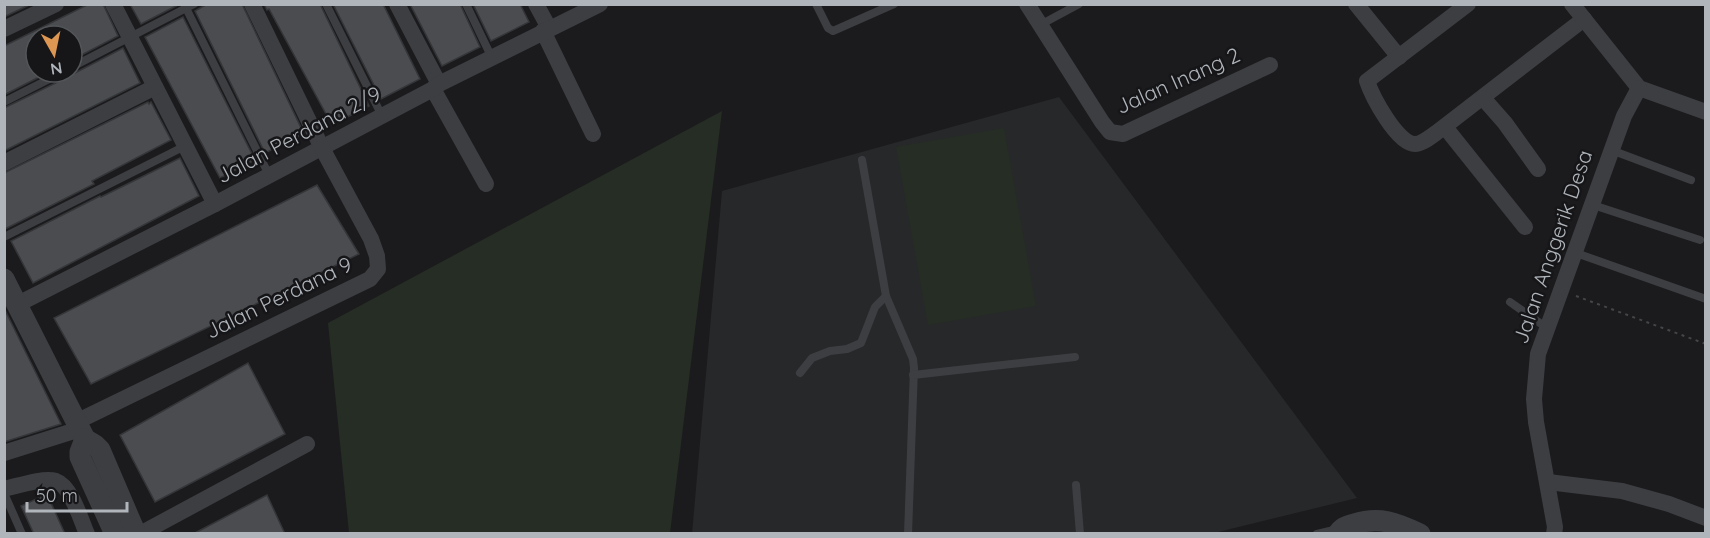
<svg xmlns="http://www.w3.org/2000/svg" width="1710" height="538" font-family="Quicksand,sans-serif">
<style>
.built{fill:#27282a}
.green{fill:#262d25}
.building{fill:#4a4c4f;stroke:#353639;stroke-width:1.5}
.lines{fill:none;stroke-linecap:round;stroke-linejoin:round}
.path{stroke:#434548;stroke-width:2;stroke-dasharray:3 4.5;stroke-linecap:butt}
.service{stroke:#3d3e42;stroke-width:8}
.minor{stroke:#3d3e42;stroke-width:16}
.tertiary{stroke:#3d3e42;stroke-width:21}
.labels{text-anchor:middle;stroke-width:5;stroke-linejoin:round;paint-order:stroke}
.street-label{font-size:21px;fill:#afb5bb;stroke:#161618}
</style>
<rect width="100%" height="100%" fill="#1b1b1d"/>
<polygon class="built" points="1059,97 1357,498 1210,534 692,534 722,191"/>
<g class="green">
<polygon points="722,111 670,533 349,533 328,323"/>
<polygon points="1004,128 1036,306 928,325 896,147"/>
</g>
<g class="building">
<polygon points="4,4 31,4 4,17"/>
<polygon points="89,4 103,4 118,36 72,60 72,36 36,36 36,72 49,72 4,95 4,46"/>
<polygon points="130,4 178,4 178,5 141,24"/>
<polygon points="207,4 242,4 304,134 265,153 195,11"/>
<polygon points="264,4 320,4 369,106 332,125 269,9 267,10"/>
<polygon points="333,4 383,4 420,79 381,99"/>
<polygon points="410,4 460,4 480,47 442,66"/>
<polygon points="473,4 520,4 529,22 491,41"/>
<polygon points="183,17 255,160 220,178 145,37"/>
<polygon points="123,48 140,83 4,151 4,108 66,78 69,73 75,73"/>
<polygon points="148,102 149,104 151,102 171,140 92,181 94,184 5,229 4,173"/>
<polygon points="180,158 199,196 33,283 11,241 100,196 101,197"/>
<polygon points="317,185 359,254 91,384 54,318"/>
<polygon points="4,308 61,424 4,442"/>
<polygon points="248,363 285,434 155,502 120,435"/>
<polygon points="47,494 65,534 34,534 21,506"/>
<polygon points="267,495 285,534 193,534"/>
</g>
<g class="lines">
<polyline class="path" points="1576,296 1706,344"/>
<g class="service">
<polyline points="184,4 269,175"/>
<polyline points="326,4 382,116"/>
<polyline points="466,4 492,58"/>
<polyline points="816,4 828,28 833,31 894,4"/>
<polyline points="1040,25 1079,4"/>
<polyline points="72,67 194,4"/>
<polyline points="4,102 63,72"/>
<polyline points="1611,150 1691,180"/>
<polyline points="862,160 886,296 913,359 914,368 908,534"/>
<polyline points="1593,205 1700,240"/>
<polyline points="4,237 185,146"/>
<polyline points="1576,253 1706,299"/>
<polyline points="1510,302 1547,328"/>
<polyline points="800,373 812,358 830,351 847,349 861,343 875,307 886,296"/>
<polyline points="913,375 1075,357"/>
<polyline points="1076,485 1080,534"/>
<polyline points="4,493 22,534"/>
<polyline points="1317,534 1338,529"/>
</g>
<g class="minor">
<polyline points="113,4 215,204"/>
<polyline points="397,4 439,84"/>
<polyline points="536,4 549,28"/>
<polyline points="1027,4 1102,122 1110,132 1123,134 1270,65"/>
<polyline points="1356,4 1399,57"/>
<path d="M1468 4 1367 81C1372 96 1397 144 1415 144 1422 144 1430 137 1436 133L1584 19"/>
<polyline points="1572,4 1639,88 1706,112"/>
<polyline points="4,29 56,4"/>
<polyline points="543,31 593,134"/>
<polyline points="433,89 486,184"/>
<polyline points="1483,98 1505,123 1538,169"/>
<polyline points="1445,127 1525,227"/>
<polyline points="4,163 155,87"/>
<polyline points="18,304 215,204 433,89 439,84 600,4"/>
<polyline points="76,422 370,279 378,269 377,256 371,239 322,148 252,4"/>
<polyline points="4,453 80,429"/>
<polyline points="1548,482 1622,491 1669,504 1706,518"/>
<path d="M4 489C18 486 43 477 56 481 71 486 81 520 87 534"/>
<polyline points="140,534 307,444"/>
<polyline points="1554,534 1555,527 1536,422 1534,399 1538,354 1624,116 1639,88"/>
</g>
<g class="tertiary">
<polyline points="4,279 85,439 95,445 100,450 136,534"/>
<polyline points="85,439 80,452 80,457 115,534"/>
<path d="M1338 534C1342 527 1347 526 1354 524 1380 516 1396 523 1420 534"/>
</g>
</g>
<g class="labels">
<g class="street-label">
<text transform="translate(1178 81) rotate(-24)" y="7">Jalan Inang 2</text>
<text transform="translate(299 135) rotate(-28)" y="7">Jalan Perdana 2/9</text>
<text transform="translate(1553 247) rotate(-71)" y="7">Jalan Anggerik Desa</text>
<text transform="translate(279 298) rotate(-26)" y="7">Jalan Perdana 9</text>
</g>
</g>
<rect width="1710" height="538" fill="none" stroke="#afb5bb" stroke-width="12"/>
<g transform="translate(54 54) rotate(171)"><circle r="28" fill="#161618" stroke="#535659" stroke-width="1.5"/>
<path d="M0-4.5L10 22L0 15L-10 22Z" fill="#dd9753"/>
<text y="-9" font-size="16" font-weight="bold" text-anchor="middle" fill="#afb5bb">N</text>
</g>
<path d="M27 502v9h100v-9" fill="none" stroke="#afb5bb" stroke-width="3"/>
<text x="36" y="502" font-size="18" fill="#afb5bb" stroke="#161618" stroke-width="4.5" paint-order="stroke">50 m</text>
</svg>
